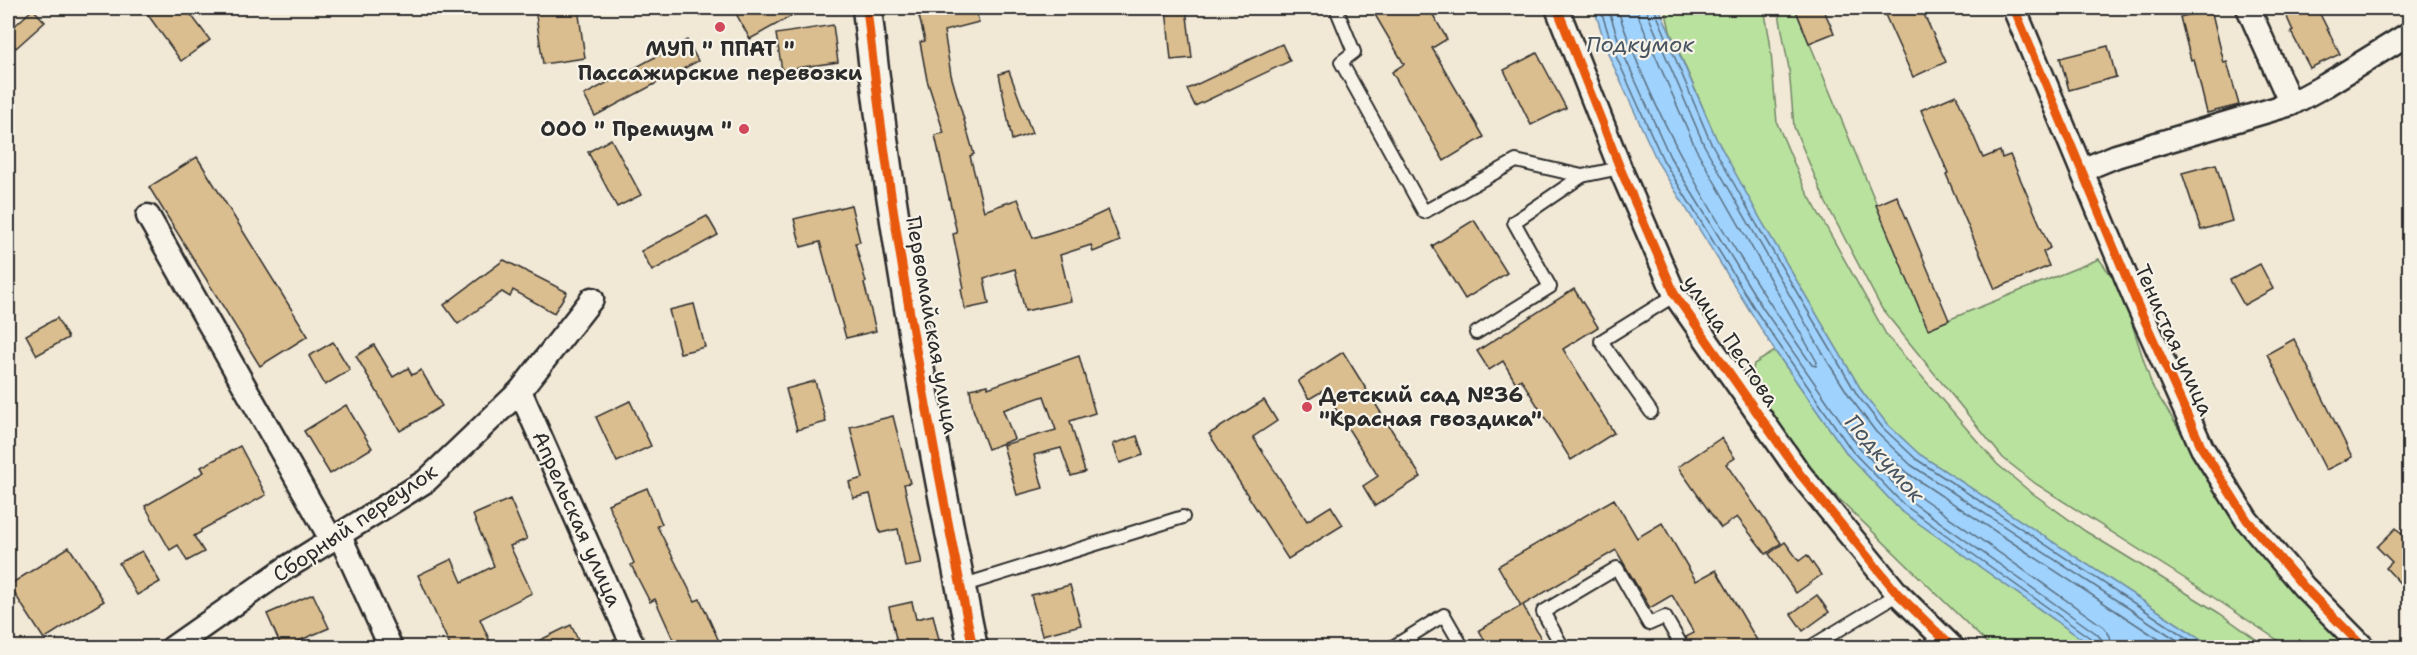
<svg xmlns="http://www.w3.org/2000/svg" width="2417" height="655" font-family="'Shantell Sans',sans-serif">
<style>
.green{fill:#b9e29f;stroke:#728665;stroke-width:1.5}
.water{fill:#9fd2fd;stroke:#718fa9;stroke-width:1.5}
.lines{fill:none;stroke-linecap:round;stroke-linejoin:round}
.shore{stroke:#596e7f;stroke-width:1.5}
.building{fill:#dbbe8f;stroke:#2b2b2b;stroke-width:1.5}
.service-casing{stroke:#2b2b2b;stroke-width:16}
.minor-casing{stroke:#2b2b2b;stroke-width:27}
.tertiary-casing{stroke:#2b2b2b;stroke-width:33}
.service{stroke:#f7f3e8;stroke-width:12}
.minor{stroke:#f7f3e8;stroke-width:22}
.tertiary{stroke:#f7f3e8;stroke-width:28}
.cycleway-casing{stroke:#f7f3e8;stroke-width:13}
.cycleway{stroke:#e8590c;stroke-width:9}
.poi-dot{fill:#d1495b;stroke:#f7f3e8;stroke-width:2}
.labels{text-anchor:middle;stroke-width:4.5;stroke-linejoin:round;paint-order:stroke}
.poi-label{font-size:21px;font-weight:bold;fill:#2b2b2b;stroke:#f7f3e8}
.street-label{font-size:21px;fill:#2b2b2b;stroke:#f7f3e8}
.water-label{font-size:22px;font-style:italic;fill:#485560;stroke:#f7f3e8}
</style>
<rect width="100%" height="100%" fill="#f1e8d6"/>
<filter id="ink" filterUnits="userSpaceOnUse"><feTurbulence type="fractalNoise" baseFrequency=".0167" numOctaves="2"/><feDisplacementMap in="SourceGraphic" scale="12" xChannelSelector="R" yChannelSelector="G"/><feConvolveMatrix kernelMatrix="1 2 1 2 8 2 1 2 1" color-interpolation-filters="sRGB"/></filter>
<g filter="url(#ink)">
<g class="green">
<polygon points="1665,8 1764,8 1770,41 1777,123 1804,187 1887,336 1997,464 2028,490 2085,531 2219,613 2267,647 2213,647 1919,454 1887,424 1863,393 1762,222 1716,138 1670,31"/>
<polygon points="1778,8 1795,8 1928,328 2099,259 2120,287 2152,386 2226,505 2349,647 2288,647 2198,587 2036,484 2003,458 1882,309 1826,203 1794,127 1789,69"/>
<polygon points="1775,351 1848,455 1900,510 2093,647 1991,647 1826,486 1770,416 1751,379 1754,364"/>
</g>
<polygon class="water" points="1594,8 1659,8 1716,138 1762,222 1863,393 1887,424 1919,454 2213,647 2093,647 1900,510 1848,455 1775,351 1658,163 1609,56"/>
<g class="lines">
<g class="shore">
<polyline points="1600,8 1615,54 1663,160 1756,311 1852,451 1904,505 2093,640 2096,648"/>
<polyline points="1608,8 1622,51 1670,157 1762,307 1858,446 1909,500 2097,634 2102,640 2103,648"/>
<path d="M1617 8C1660 136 1735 255 1812 365L1816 366 1817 362 1696 149 1639 18 1638 8"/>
<polyline points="1647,8 1648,15 1704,145 1826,359 1852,400 1876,432 1911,465 2189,648"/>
<polyline points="1654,8 1710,141 1757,225 1858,396 1883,428 1916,459 2202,648"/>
<polyline points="2112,648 2110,636 2104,627 1915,493 1882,459 1883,455 1886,454 1907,473 2172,648"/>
</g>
</g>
<g class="building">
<polygon points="143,8 186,8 210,40 181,61"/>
<polygon points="535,8 578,8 585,58 543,64"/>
<polygon points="733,8 806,8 750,39"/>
<polygon points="917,8 975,8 979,22 944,31 951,75 974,154 970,156 984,211 1018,199 1033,238 1082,222 1108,210 1120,241 1093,252 1091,245 1060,255 1071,301 1025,311 1015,269 984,278 989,304 965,309 961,289 964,288 953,234 957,233 935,135 944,133 927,80 920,42 925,41"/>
<polygon points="1166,8 1186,8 1192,58 1171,60"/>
<polygon points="1371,8 1429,8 1447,39 1432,48 1484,137 1444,161 1392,72 1404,64"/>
<polygon points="1795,8 1823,8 1834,33 1809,43"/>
<polygon points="1882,8 1921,8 1946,62 1913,77"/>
<polygon points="2283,8 2317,8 2340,54 2310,68 2291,32 2293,31"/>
<polygon points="33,9 45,22 16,48 8,38 8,32"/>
<polygon points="2211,9 2224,63 2227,62 2239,105 2207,113 2194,59 2191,60 2180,17"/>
<polygon points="833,25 838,62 782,70 776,34"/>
<polygon points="687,40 698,61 595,116 584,95"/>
<polygon points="1282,44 1290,61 1195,106 1187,89"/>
<polygon points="2108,46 2116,77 2069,90 2060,58"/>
<polygon points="1537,53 1566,108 1531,125 1504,70"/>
<polygon points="1009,71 1032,133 1012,140 999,74"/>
<polygon points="1956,95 1983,158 2000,151 2002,158 2010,155 2050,248 2043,252 2049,266 1995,289 1946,174 1948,173 1921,110"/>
<polygon points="611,139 641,195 617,207 588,152"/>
<polygon points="197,157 308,336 260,366 149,187"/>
<polygon points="2216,164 2232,221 2201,230 2182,173"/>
<polygon points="1897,196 1949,320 1928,329 1876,205"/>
<polygon points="851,205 860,242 855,243 866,282 864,283 876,331 846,338 820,242 801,247 794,219"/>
<polygon points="707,216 718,235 652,271 641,251"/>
<polygon points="1474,220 1507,273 1465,299 1432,246"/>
<polygon points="504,260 567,292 554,313 513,290 510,297 502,292 458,324 444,305"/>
<polygon points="2260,264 2273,289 2244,305 2230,280"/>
<polygon points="1574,289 1598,327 1563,349 1614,433 1571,460 1521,379 1516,383 1503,361 1489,370 1477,351"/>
<polygon points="694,304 705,347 680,353 669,310"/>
<polygon points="57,318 68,338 37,355 26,335"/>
<polygon points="2294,339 2352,457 2326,470 2267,354"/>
<polygon points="333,342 350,370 325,385 309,356"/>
<polygon points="374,345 393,377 408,368 412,375 421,370 442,406 400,431 356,356"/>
<polygon points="1343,352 1421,477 1375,506 1363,486 1378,476 1324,390 1309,399 1298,381"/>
<polygon points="1079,356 1095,413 1070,421 1085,472 1071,476 1061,448 1034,455 1043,488 1017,495 1003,445 1056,430 1044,396 1003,410 1014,439 988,449 973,409 970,389 988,385 988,388"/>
<polygon points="815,381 826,422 797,430 786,389"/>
<polygon points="1264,400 1277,421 1253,437 1307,521 1331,506 1343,525 1288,559 1209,434"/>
<polygon points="630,401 651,446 617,462 596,417"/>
<polygon points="346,405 372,448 330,474 304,431"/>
<polygon points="893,416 910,483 904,484 922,564 905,567 898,529 880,533 870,494 853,498 849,482 863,478 850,427"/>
<polygon points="1137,436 1143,455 1120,463 1113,444"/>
<polygon points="1721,438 1735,458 1726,464 1781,543 1766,554 1737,517 1721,528 1678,467"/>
<polygon points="240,446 266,495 201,530 201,532 194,536 204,552 187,561 178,545 170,550 145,506 204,472 201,467"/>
<polygon points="647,488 662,524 657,526 695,601 700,599 722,648 677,648 655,599 650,602 631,565 634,563 608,504"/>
<polygon points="510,499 527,539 510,546 532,593 480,619 493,648 451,648 418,575 452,559 462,582 494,566 473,515"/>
<polygon points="1614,499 1637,538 1662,523 1696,581 1716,570 1758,642 1749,648 1691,648 1686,637 1694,633 1672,595 1650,608 1616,550 1523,605 1546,648 1489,648 1479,630 1521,606 1498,566"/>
<polygon points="2396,528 2409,542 2409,593 2386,568 2392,562 2377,547"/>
<polygon points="1785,542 1799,561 1807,555 1821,575 1796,593 1769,554"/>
<polygon points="69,547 104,601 44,639 9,585"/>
<polygon points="142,551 160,582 137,595 119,563"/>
<polygon points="1070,585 1081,625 1042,635 1031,595"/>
<polygon points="313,594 329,628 282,648 267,614"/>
<polygon points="1817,595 1829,612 1803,631 1791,614"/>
<polygon points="912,602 916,619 933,615 941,648 898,648 889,607"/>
<polygon points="571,625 582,648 524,648"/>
</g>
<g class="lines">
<defs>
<g id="service">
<polyline points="1336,8 1354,52 1341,62 1424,212 1516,161 1582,176 1620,168"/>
<polyline points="1476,333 1550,287 1514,222 1582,176"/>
<polyline points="1651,412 1601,341 1675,295"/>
<polyline points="961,586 1183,517"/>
<polyline points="1391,648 1444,615 1463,648"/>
<polyline points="1563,648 1543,612 1617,568 1649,624 1665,617 1683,648"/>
<polyline points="1809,648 1898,594"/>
</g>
<g id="minor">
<polyline points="1557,8 1620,168 1675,295 1800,474 1898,594 1953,648"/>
<polyline points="2014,8 2136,301 2202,448 2247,520 2304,587 2364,648"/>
<polyline points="2248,8 2291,104"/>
<polyline points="2082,170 2116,156 2291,104 2326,85 2410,33"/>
<polyline points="148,216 331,539"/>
<polyline points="520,391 634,648"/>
<polyline points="339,534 391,648"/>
<polyline points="172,648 286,568 426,481 520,391 592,299"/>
</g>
<path id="tertiary" d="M867 8C890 223 930 435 973 648"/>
</defs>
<use href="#service" class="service-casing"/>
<use href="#minor" class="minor-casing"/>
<use href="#tertiary" class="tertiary-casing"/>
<use href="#service" class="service"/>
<use href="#minor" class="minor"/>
<use href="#tertiary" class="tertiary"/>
<defs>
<g id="cycleway">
<path d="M867 8C890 223 930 435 973 648"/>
<polyline points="1557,8 1620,168 1675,295 1800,474 1898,594 1953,648"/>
<polyline points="2014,8 2136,301 2202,448 2247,520 2304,587 2364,648"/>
</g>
</defs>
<use href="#cycleway" class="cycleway-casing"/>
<use href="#cycleway" class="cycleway"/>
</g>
</g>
<g class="poi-dot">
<circle cx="720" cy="27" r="6"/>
<circle cx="744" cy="129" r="6"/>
<circle cx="1307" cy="407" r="6"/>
</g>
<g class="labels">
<g class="poi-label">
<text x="720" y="56">МУП " ППАТ "<tspan x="720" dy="24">Пассажирские перевозки</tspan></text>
<text x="732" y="136" text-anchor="end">ООО " Премиум "</text>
<text x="1319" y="402" text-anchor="start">Детский сад №36<tspan x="1319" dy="24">"Красная гвоздика"</tspan></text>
</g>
<g class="street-label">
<text transform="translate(932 325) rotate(80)" y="7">Первомайская улица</text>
<text transform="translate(2174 340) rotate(66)" y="7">Тенистая улица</text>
<text transform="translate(1731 341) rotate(56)" y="7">улица Пестова</text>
<text transform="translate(577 519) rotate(66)" y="7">Апрельская улица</text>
<text transform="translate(355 523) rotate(-34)" y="7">Сборный переулок</text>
</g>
<g class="water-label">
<text x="1640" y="52">Подкумок</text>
<text transform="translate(1885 458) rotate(49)" y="8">Подкумок</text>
</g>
</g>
<rect width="2417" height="655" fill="none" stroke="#f7f3e8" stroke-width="30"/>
<rect x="15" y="15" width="2387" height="625" fill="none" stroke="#2b2b2b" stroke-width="2" filter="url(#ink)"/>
</svg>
